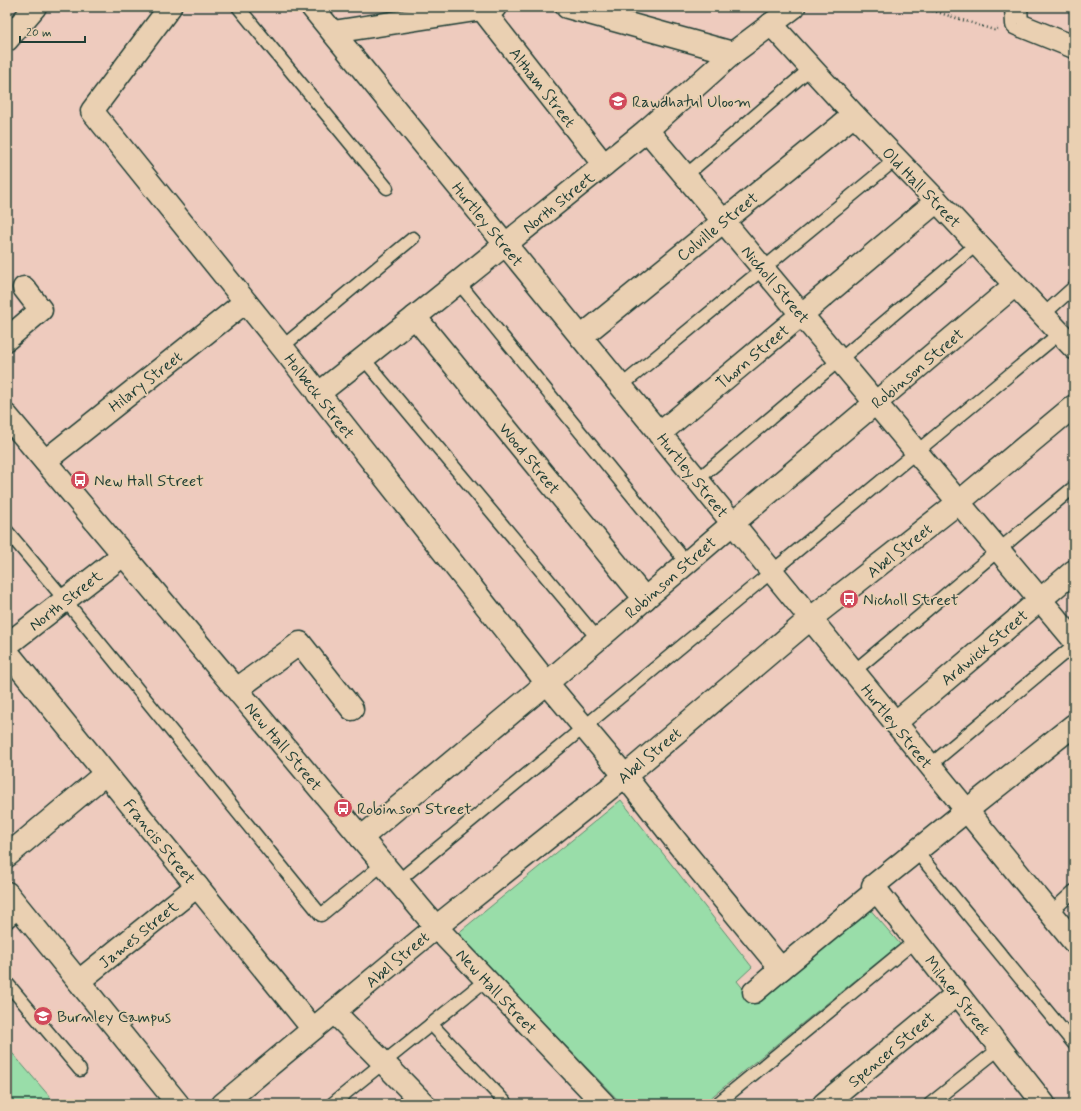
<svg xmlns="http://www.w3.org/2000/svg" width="1081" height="1111" font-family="Mynerve,sans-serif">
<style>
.green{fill:#99dda9;stroke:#5c8d6e}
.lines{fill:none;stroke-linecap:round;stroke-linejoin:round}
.service-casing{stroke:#1f3d34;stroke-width:15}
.minor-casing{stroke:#1f3d34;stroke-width:25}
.tertiary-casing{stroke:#1f3d34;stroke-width:25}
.path{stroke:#1f3d34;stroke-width:2.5;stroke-dasharray:1 3;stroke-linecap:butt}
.service{stroke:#ead0b2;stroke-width:12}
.minor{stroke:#ead0b2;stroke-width:22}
.tertiary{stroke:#ead0b2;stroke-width:22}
.labels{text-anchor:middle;stroke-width:3.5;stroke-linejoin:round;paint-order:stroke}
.street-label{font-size:16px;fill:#1f3d34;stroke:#ead0b2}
.poi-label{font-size:16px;fill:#1f3d34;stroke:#ead0b2;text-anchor:start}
</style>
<rect width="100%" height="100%" fill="#eecbbe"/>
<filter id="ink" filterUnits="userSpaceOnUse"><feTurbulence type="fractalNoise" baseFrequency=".025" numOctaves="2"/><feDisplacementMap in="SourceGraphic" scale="8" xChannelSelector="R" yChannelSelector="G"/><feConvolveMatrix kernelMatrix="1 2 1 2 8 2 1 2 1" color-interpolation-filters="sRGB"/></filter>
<g filter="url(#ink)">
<g class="green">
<polygon points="621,800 752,967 737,981 753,1001 868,907 900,944 703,1104 622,1104 457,934"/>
<polygon points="7,1047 56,1104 7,1104"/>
</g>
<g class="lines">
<defs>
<g id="service">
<polyline points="238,7 387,188"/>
<polyline points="685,176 811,68"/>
<polyline points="458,282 687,563"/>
<polyline points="1043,315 1074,287"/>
<polyline points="282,347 413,238"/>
<polyline points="363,358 598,639"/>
<polyline points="621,386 896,159"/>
<polyline points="697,480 977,244"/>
<polyline points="7,531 65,600 321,915 383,864"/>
<polyline points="853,672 1074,487"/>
<polyline points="929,766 1074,645"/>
<polyline points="916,851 1074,1044"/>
<polyline points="398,881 1060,333"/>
<polyline points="1050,913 1074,891"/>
<polyline points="7,922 21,910"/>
<polyline points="7,983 80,1070"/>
<polyline points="431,1024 507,1104"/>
<polyline points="332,1104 486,980"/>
<polyline points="717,1104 915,941"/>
<polyline points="930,1104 1000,1048"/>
</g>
<g id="minor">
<polyline points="170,7 92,111 282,347 547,683 625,776 683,850 781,969 876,891"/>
<polyline points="312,7 1074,942"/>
<polyline points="567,7 733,53"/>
<polyline points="1016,7 1017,24 1074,47"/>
<polyline points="482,9 604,165"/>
<polyline points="771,24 854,115 937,201 1074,348"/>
<polyline points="333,32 495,7"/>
<polyline points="647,130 1074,640"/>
<polyline points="415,317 645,599"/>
<polyline points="581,337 854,115"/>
<polyline points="7,339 41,310 24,288"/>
<polyline points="318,394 415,317 604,165 647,130 733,53 794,7"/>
<polyline points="7,416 436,927 604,1104"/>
<polyline points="659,434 937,201"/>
<polyline points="45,461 245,302"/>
<polyline points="7,645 123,555"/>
<polyline points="7,652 313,1029"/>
<polyline points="237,689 300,643 352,709"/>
<polyline points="895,723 1074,571"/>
<polyline points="361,838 547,683 732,524 1015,285"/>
<polyline points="7,856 105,774"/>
<polyline points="7,893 178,1104"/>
<polyline points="79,981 197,886"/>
<polyline points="754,992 781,969"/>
<polyline points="334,1012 424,1104"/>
<polyline points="223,1104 436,927 625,776 810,619 959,502 1074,406"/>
<polyline points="824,1104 957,994"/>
<polyline points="1044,1104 873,886 966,811 1074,725"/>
</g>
<polyline id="tertiary" points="7,40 35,7"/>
</defs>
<use href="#service" class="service-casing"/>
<use href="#minor" class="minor-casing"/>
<use href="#tertiary" class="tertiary-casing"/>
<polyline class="path" points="921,7 994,30 998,29"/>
<use href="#service" class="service"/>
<use href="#minor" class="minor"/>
<use href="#tertiary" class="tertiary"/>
</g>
</g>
<defs>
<symbol id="school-disc" viewBox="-11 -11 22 22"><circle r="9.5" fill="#d1495b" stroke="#ead0b2"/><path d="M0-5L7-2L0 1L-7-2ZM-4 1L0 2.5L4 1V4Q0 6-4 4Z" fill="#fff"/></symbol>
<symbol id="bus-disc" viewBox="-11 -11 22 22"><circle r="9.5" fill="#d1495b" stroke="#ead0b2"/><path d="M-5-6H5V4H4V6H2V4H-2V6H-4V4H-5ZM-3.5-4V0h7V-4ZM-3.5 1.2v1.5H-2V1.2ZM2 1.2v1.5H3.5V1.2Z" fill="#fff"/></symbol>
</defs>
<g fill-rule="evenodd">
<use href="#school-disc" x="607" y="90" width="22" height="22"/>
<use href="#bus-disc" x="69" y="469" width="22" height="22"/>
<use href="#bus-disc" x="838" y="588" width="22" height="22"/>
<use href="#bus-disc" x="332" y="797" width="22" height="22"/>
<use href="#school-disc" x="32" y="1005" width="22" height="22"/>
</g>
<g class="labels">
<g class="street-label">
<text transform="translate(543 87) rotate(52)" y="6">Altham Street</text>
<text transform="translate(922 187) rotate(46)" y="6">Old Hall Street</text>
<text transform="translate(558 202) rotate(-39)" y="6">North Street</text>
<text transform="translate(488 224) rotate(51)" y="6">Hurtley Street</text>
<text transform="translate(717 226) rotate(-39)" y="6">Colville Street</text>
<text transform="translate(776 284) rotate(50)" y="6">Nicholl Street</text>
<text transform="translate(752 356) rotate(-40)" y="6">Thorn Street</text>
<text transform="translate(917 368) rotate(-40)" y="6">Robinson Street</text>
<text transform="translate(145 381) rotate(-38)" y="6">Hilary Street</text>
<text transform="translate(320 396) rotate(52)" y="6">Holbeck Street</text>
<text transform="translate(530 458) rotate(51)" y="6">Wood Street</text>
<text transform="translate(693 475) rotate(51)" y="6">Hurtley Street</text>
<text transform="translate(899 550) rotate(-38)" y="6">Abel Street</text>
<text transform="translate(670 577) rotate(-41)" y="6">Robinson Street</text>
<text transform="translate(65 600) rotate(-38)" y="6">North Street</text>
<text transform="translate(984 647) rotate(-40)" y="6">Ardwick Street</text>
<text transform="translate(897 726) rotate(51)" y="6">Hurtley Street</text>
<text transform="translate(284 746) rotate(50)" y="6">New Hall Street</text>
<text transform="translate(649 755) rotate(-40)" y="6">Abel Street</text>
<text transform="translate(160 841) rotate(51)" y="6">Francis Street</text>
<text transform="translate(138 934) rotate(-39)" y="6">James Street</text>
<text transform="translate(397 959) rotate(-40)" y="6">Abel Street</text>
<text transform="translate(497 991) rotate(47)" y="6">New Hall Street</text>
<text transform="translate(958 995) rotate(52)" y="6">Milner Street</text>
<text transform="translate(891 1049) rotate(-40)" y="6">Spencer Street</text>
</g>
<g class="poi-label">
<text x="632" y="107">Rawdhatul Uloom</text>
<text x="94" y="486">New Hall Street</text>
<text x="863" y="605">Nicholl Street</text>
<text x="357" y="814">Robinson Street</text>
<text x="57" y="1022">Burnley Campus</text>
</g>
</g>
<rect width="1081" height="1111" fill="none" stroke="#ead0b2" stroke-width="24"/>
<rect x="12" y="12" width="1057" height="1087" fill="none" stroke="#1f3d34" stroke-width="1.5" filter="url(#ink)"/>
<path d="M20 36v6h65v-6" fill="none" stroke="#1f3d34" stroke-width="2"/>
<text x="26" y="36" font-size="12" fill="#1f3d34" stroke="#ead0b2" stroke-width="3" paint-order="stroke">20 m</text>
</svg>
